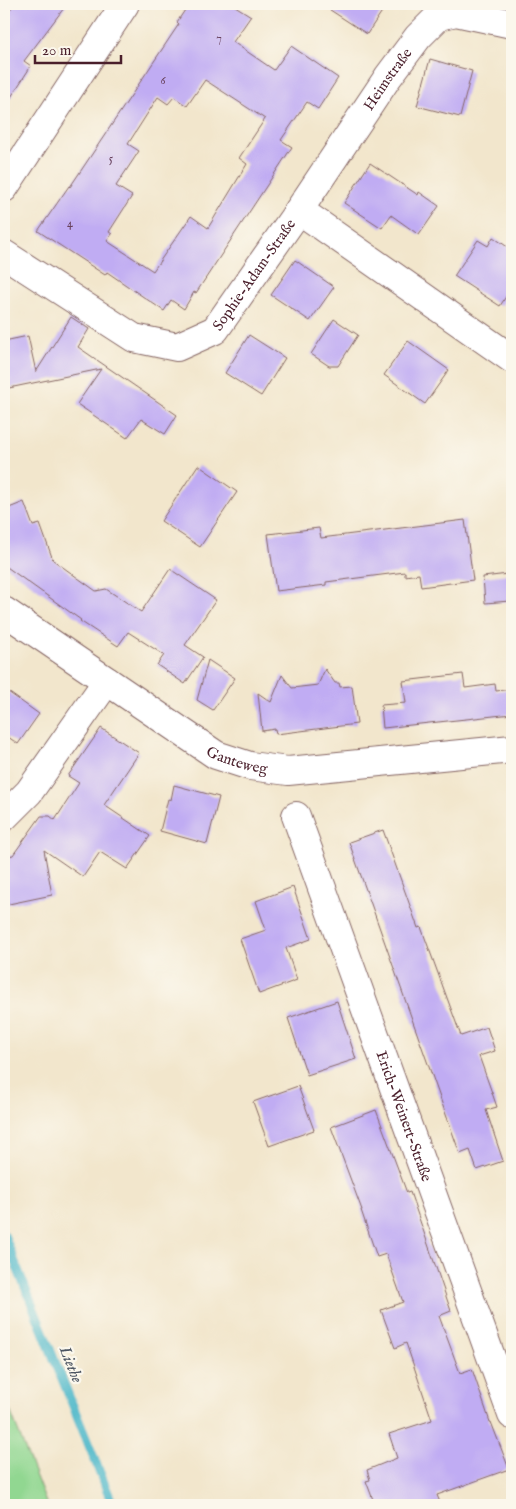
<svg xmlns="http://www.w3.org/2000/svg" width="516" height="1509" font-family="'IM FELL English',serif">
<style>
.green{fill:#91d791;stroke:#6e7b5e}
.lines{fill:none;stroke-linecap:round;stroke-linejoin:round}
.stream{stroke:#4cb7c9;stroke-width:9}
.building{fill:#c0acf3;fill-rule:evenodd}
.minor-casing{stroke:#856563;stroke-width:30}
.minor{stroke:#fff;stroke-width:28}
.labels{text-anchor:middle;stroke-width:4.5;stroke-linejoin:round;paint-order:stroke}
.number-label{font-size:12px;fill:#68425d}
.street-label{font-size:15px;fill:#4a1f2b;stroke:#fbf7ec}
.water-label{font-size:16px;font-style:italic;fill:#4b5462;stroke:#fbf7ec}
</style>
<rect width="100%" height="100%" fill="#fbf7ec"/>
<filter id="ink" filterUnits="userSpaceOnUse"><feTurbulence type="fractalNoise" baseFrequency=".02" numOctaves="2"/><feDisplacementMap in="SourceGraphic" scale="10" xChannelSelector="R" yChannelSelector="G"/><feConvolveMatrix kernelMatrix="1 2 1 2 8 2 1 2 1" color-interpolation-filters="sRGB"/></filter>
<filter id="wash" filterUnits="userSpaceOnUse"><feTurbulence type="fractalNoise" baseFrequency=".0096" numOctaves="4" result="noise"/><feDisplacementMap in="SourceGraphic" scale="20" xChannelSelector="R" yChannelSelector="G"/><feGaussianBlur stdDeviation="1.12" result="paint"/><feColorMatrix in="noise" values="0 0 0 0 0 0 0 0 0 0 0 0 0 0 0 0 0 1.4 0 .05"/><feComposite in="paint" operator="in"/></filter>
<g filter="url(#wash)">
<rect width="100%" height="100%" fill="#f2e6cc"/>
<polygon class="green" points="4,1395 47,1505 4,1505"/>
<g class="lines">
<polyline class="stream" points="4,1235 113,1505"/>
</g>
<g id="blocks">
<g class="building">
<polygon points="14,4 67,4 24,61 31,66 4,108 4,18"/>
<path d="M189 4H232L251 16 233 42 274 70 291 46 338 78 318 109 307 102 281 140 292 147 196 293 194 292 184 309 171 300 164 311 107 272 105 275 38 231 69 186 70 187 179 24 177 22ZM205 80 265 119 239 158 247 164 208 228 191 216 153 271 107 241 112 234 109 232 132 196 116 186 139 151 128 144 158 97 168 104 174 97 187 106Z"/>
<polygon points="321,4 387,4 367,34"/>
<polygon points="430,59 472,71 460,117 417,106"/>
<polygon points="370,163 418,195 419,192 439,206 419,235 391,215 382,228 344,203"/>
<polygon points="493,237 512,250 512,287 500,306 454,276 478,240 488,246"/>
<polygon points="295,260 334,287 310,321 271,295"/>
<polygon points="71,317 89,329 78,347 177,415 165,434 141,419 127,438 77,404 101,369 4,389 4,341 28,336 36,372"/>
<polygon points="334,319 358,335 338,366 329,366 311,354"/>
<polygon points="249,335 285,358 261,396 225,373"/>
<polygon points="408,341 449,370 425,404 384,375"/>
<polygon points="198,465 237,492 200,547 161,521"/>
<polygon points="24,502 33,526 40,524 53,560 96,591 106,589 141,612 170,569 216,600 185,645 203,657 185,684 157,665 164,655 128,632 118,646 80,621 81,620 4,565 4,510"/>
<polygon points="465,520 473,580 421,587 419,574 405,576 405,572 326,582 326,585 276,591 268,534 319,528 321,538"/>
<polygon points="508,574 510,601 485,603 483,577"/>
<polygon points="208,660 235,678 213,710 197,700"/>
<polygon points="325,669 335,683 339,683 340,687 352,686 357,724 276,734 275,729 262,731 258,693 271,702 282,675 292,688 318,685"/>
<polygon points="463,674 465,688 495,684 496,691 512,689 512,714 383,728 381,705 406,703 403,681"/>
<polygon points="4,689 39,714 18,744 4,734"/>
<polygon points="101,728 139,753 104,805 150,836 127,869 100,852 83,877 44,850 52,895 4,905 4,857 13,855 41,816 50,816 55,820 79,783 68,776"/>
<polygon points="174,785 219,797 207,844 160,831 168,799 171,800"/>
<polygon points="383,830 418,928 421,927 461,1036 487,1027 495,1051 479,1056 497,1107 486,1110 503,1161 477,1170 470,1150 460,1154 349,842"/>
<polygon points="293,887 311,939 286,948 297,980 259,994 240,939 266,930 256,901"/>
<polygon points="337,1001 356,1059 307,1075 288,1018"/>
<polygon points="298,1086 314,1130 269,1146 253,1102"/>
<polygon points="376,1110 407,1193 410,1192 451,1311 439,1316 460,1373 472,1369 490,1422 491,1422 509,1469 437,1495 441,1505 375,1505 366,1481 370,1480 367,1470 397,1458 389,1434 432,1420 406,1343 395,1348 381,1310 403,1302 386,1254 377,1257 361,1210 362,1210 331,1127"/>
</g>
</g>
</g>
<g filter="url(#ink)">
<use href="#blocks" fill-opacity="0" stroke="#856563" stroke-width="1"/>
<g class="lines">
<defs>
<g id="minor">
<polyline points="4,188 125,4"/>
<path id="s1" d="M299 210 388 77 418 37 439 16 456 12 512 24"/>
<path id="s2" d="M4 254 134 338 177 347 215 330 299 210 512 359"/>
<path id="s3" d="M4 611 216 755 250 766 288 771 512 749"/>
<path id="s4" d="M296 816 512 1415"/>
<polyline points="4,817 29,792 107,681"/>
</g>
</defs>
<use href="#minor" class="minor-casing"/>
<use href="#minor" class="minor"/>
</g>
</g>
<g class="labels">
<g class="number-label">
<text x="219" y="42">7</text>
<text x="163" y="84">6</text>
<text x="111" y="162">5</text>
<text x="70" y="227">4</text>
</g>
<g class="street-label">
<text dy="5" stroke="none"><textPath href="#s1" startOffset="158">Heimstraße</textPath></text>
<text dy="5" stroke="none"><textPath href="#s2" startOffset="308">Sophie-Adam-Straße</textPath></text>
<text dy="5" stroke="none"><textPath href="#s3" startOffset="278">Ganteweg</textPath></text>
<text dy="5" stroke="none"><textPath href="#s4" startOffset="319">Erich-Weinert-Straße</textPath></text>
</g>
<g class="water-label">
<text transform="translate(72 1364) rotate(68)" y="6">Liethe</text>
</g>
</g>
<rect width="516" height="1509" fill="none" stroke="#fbf7ec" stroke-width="20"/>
<path d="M35 55v8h86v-8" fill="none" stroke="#4a1f2b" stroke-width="2.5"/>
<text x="42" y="55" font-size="15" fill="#4a1f2b" stroke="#fbf7ec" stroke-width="4" paint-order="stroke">20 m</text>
</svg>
